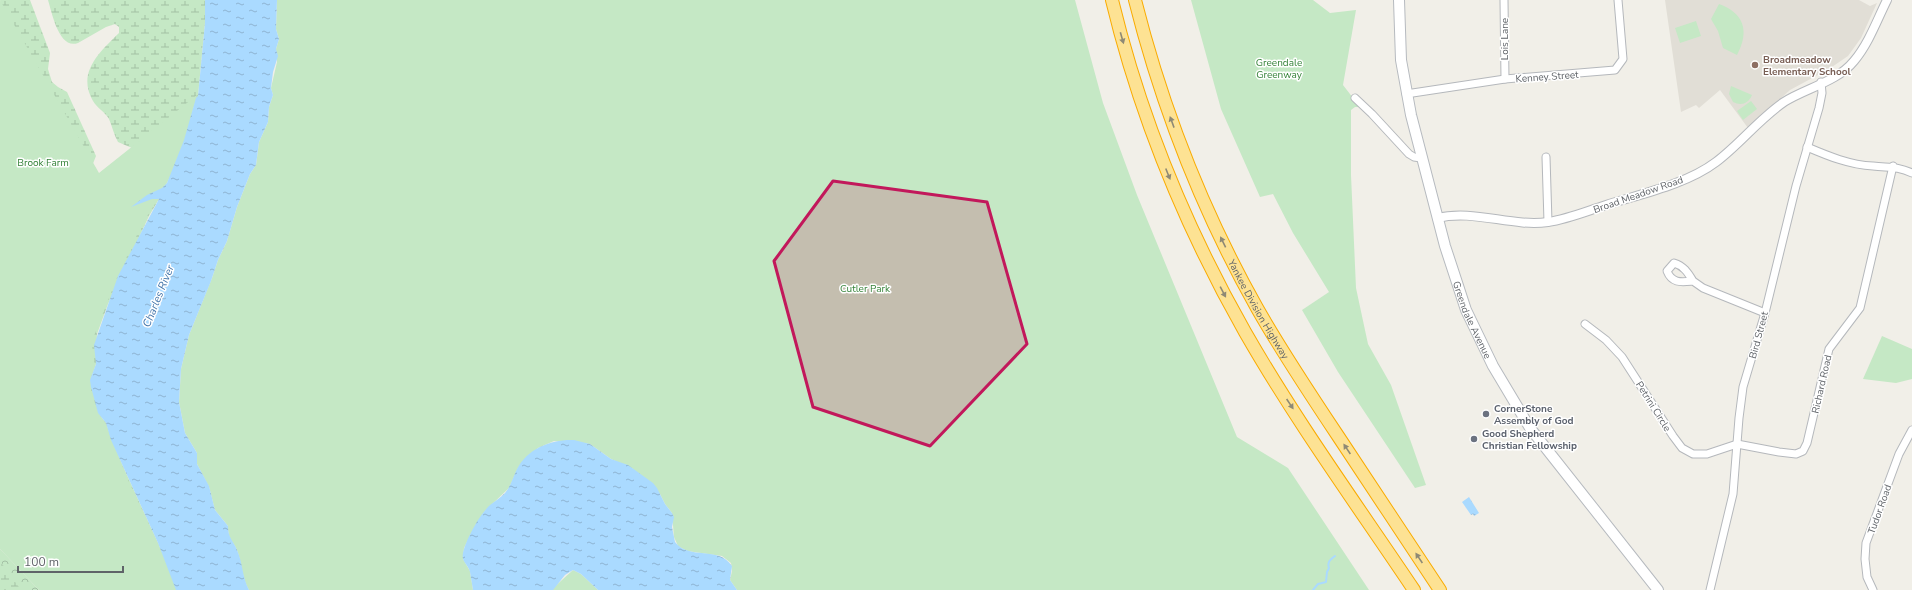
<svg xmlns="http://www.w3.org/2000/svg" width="1912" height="590" font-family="'Nunito Sans',sans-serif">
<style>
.education{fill:#e1ded6}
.forest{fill:url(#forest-crowns)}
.wetland{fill:url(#wetland-marsh)}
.park{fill:#c5e8c5}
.water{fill:url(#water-ripples)}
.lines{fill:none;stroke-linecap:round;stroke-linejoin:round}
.stream{stroke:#aadaff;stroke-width:2}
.minor-casing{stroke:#b5b8bc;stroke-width:9}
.tertiary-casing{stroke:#b5b8bc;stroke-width:10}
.secondary-casing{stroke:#b6babf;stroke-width:12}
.motorway-casing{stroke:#f9ab00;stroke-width:14}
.minor{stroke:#fff;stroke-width:7}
.tertiary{stroke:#fff;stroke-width:8}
.secondary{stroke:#fff;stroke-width:10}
.motorway{stroke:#fde293;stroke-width:12}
.oneway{fill:#8e8975}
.marked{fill:#c2185b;fill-opacity:0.2;stroke:#c2185b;stroke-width:3;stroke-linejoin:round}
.education-dot{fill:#8d6e63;stroke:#fff;stroke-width:1.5}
.worship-dot{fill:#6b7280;stroke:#fff;stroke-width:1.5}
.labels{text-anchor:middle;stroke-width:3;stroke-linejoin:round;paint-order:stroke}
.street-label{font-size:10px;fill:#5f6368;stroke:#fff}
.education-label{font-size:10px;font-weight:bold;fill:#785e54;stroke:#fff;text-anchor:start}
.park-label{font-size:10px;fill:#348238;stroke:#fff}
.worship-label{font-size:10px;font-weight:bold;fill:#5b616d;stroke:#fff;text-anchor:start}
.water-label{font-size:11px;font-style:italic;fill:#4174aa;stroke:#fff}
</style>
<defs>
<pattern id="forest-crowns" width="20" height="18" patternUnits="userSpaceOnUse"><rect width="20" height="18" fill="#c5e8c5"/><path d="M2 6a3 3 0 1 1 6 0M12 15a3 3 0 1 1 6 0" fill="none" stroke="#a3c0a4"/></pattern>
<pattern id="wetland-marsh" width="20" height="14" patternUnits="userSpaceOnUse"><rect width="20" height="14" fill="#c5e8c5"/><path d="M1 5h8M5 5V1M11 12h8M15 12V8" fill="none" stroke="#a3c0a4"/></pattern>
<pattern id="water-ripples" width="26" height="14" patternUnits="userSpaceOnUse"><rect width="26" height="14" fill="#aadaff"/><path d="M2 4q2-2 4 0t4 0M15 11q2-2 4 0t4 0" fill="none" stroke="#8eb4d2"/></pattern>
</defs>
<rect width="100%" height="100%" fill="#f1efe8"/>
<polygon class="education" points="1665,0 1859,0 1870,6 1877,3 1861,38 1848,56 1829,69 1790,90 1748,128 1720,90 1699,108 1696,105 1681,112"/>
<polygon class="forest" points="0,549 39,590 0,590"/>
<g class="wetland">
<path d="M0 0H30L50 53 48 69 52 82 58 87 67 92 96 156 92 166 97 175 132 148 118 142C114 135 112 126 109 119 105 112 97 108 93 101 76 72 101 51 119 33V27L115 24 106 27 78 43C59 50 52 13 48 0H205V23L198 96 152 199H159L149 216 108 304 97 334 96 364 91 378 101 417 106 423 111 440 158 543 163 560 132 590Z"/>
<polygon points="0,561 21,590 0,590"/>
</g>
<g class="park">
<polygon points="0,0 99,173 197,95 181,155 162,193 142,224 116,280 94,336 92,346 95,366 90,380 90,388 98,412 106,424 128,480 180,590 39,590 0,549"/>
<path d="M277 0H1075L1103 103 1137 195 1237 437 1288 468 1369 590H737L730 580 732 571 731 563 722 556 687 551 678 546 674 537 672 513 665 504 660 494 633 469 611 459 590 444 554 441 538 448 523 461 518 468 509 488 485 511 473 530 464 548 463 559 470 571 473 590H249C242 578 242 565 238 553 234 540 228 542 228 526L215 510 209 487 197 464V453L185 433 179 402 181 369 189 335 212 278 218 260 227 241 237 207 250 174 256 165 259 142 268 122 269 107 273 95 271 88 277 62 276 49 279 39 276 29Z"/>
<polygon points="1191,0 1313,0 1330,13 1356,10 1343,85 1360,107 1355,107 1351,110 1351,175 1356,288 1368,344 1391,385 1426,485 1415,488 1338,372 1302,310 1329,292 1293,233 1273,194 1260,197 1221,109"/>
<path d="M1719 4C1744 13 1750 31 1737 55L1723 48 1718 31 1711 19Z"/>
<polygon points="1696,21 1701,36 1680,43 1675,28"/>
<path d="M1731 86 1752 95C1748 104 1741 106 1733 102L1729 94Z"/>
<polygon points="1751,101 1757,109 1743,120 1737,111"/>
<polygon points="1882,336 1912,349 1912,379 1896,383 1863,379"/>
<polygon points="573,570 581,574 598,590 551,590"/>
</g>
<g class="water">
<path d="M205 0H277L276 29 279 39 276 49 278 56 273 72 271 88 273 95 269 107 268 122 259 142 256 165 250 174 237 207 227 241 218 260 211 281 189 335 181 369 179 402 185 433 197 453V464L209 486 215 510 228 526C228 538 233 540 237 550 243 563 242 577 249 590H176L158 543 111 440 106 423 98 413 91 387 90 380 96 364 94 345 118 276 159 199H152L131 207 147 195 162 188 167 183 184 140 196 98 198 96 205 23Z"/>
<path d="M574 440 590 444 611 459 628 465 653 483 657 488 665 504 672 513 674 517 672 527 675 542C690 561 718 545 732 566L730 580 737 590H598L581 574 573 570 565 575 553 590H473C472 584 471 578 470 572 468 564 461 562 463 553 466 539 480 514 490 505 495 501 500 498 505 493 511 486 513 477 517 469 528 448 552 439 574 440Z"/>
<polygon points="1469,497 1479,513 1474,516 1473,514 1471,515 1462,502"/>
</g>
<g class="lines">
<path class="stream" d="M1313 590 1318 584 1326 582 1327 572 1329 568C1327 562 1330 560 1335 556"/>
<defs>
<g id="minor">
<polyline points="1504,0 1505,79"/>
<polyline points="1406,94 1505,79 1615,70 1623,59 1618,0"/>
<polyline points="1355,98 1372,114 1409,154 1414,157 1421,158"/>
<path d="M1807 147C1828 156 1850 165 1873 166 1888 168 1897 166 1912 173"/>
<polyline points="1546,157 1548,222"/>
<path d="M1693 281C1688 273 1684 266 1674 263L1667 271C1672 284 1682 282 1693 281L1703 288 1765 313"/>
<polyline points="1585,324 1606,340 1622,357 1673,436 1682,448 1693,454 1707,454 1737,444 1779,452 1796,454 1803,451 1807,443 1829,349 1860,308 1893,166"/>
<polyline points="1710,590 1733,494 1739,418 1743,387 1765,313 1796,186 1819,108 1822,93 1821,82"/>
<polyline points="1873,590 1867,577 1865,559 1866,543 1899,454 1912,430"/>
</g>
<path id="tertiary" d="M1437 218C1474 209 1511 227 1548 222 1568 219 1587 211 1606 205 1641 194 1687 184 1716 162 1740 144 1759 119 1784 102 1806 88 1837 82 1854 61 1869 43 1877 20 1887 0"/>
<g id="secondary">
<path id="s1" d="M1399 0 1401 60 1411 115 1445 246 1466 310 1493 366 1530 428 1658 590"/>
</g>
<g id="motorway">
<path d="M1112 0C1140 116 1186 228 1245 332 1296 421 1357 505 1414 590"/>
<path id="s2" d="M1135 0C1162 107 1203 212 1257 308 1282 352 1310 394 1338 436 1372 487 1406 539 1440 590"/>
</g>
</defs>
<use href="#minor" class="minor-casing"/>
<use href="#tertiary" class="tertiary-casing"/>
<use href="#secondary" class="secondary-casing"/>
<use href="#motorway" class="motorway-casing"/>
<use href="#minor" class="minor"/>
<use href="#tertiary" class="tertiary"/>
<use href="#secondary" class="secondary"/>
<use href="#motorway" class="motorway"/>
</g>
<defs><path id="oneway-solid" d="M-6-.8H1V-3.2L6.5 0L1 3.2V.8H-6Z"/></defs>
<g class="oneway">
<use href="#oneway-solid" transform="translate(1122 38) rotate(74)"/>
<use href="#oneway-solid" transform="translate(1172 122) rotate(-110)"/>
<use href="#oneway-solid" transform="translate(1168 174) rotate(68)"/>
<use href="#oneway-solid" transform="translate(1223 242) rotate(-116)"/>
<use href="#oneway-solid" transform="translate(1223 292) rotate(62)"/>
<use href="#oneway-solid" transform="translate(1290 404) rotate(56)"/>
<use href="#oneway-solid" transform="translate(1347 449) rotate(-124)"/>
<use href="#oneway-solid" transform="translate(1419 558) rotate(-124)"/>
</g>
<path class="marked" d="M833 181 987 202 1027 344 930 446 813 407 774 261Z"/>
<circle class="education-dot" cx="1755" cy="65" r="4"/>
<g class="worship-dot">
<circle cx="1486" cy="414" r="4"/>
<circle cx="1474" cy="439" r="4"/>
</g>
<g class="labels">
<g class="street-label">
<text transform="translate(1504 39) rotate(-90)" y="4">Lois Lane</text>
<text transform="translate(1547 76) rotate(-4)" y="4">Kenney Street</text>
<text transform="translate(1638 194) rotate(-19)" y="4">Broad Meadow Road</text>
<text dy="4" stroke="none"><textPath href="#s2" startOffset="334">Yankee Division Highway</textPath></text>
<text dy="4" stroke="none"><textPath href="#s1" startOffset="330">Greendale Avenue</textPath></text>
<text transform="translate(1758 335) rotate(-75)" y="4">Bird Street</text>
<text transform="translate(1821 384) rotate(-77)" y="4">Richard Road</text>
<text transform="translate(1654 406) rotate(58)" y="4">Petrini Circle</text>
<text transform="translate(1879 509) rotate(-70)" y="4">Tudor Road</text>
</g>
<g class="education-label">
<text x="1763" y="63">Broadmeadow<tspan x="1763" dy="12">Elementary School</tspan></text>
</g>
<g class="park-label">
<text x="1279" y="66">Greendale<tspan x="1279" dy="12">Greenway</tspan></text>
<text x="43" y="166">Brook Farm</text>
<text x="865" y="292">Cutler Park</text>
</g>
<g class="worship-label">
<text x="1494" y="412">CornerStone<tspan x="1494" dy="12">Assembly of God</tspan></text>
<text x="1482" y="437">Good Shepherd<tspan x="1482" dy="12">Christian Fellowship</tspan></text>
</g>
<g class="water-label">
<text transform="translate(158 296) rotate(-68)" y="4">Charles River</text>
</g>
</g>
<path d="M18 566v6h105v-6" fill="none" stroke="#5f6368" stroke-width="2"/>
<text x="24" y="566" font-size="12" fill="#5f6368" stroke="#ffffff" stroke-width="3" paint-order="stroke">100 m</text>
</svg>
